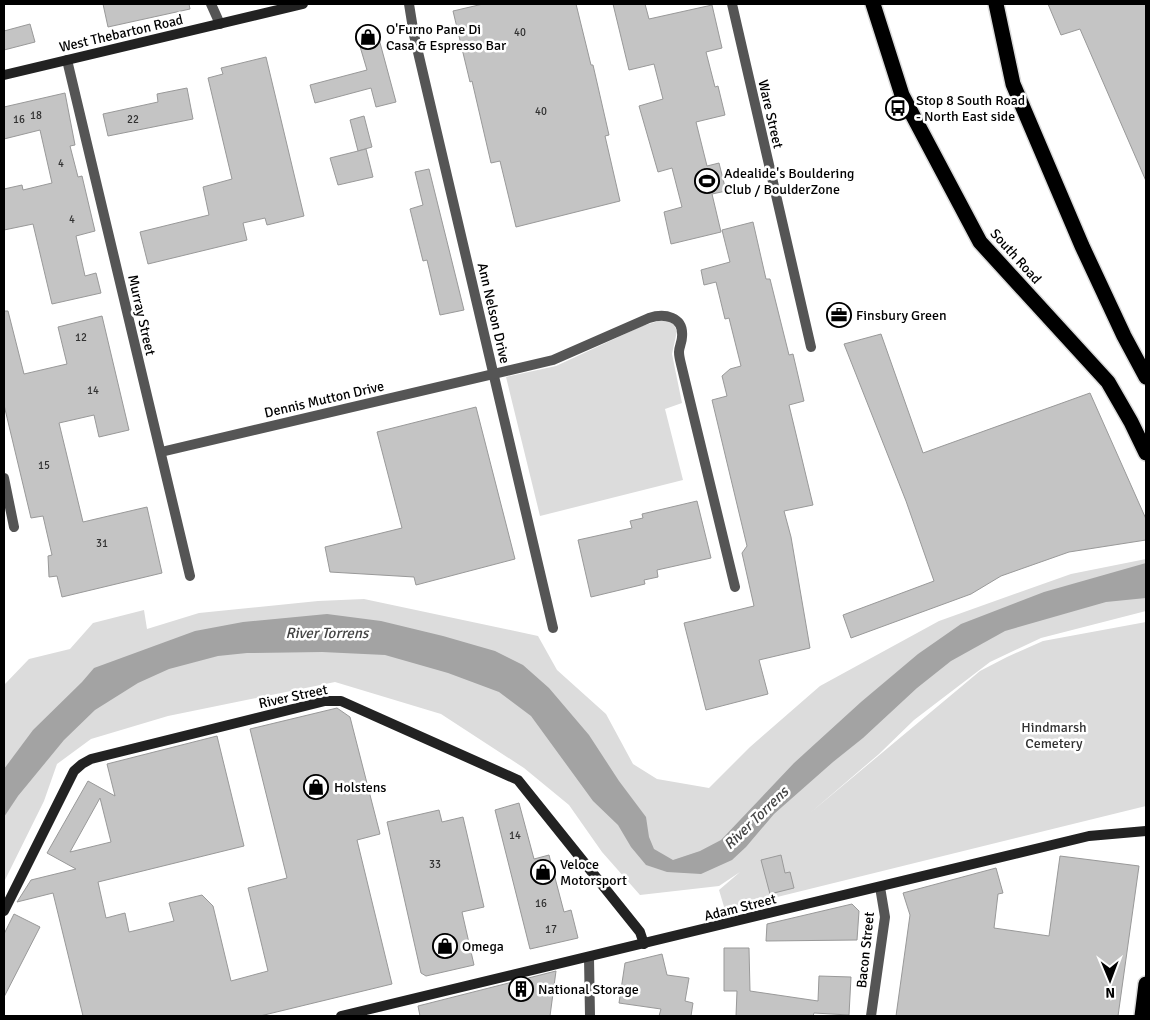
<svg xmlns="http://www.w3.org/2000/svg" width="1150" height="1020" font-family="Signika,sans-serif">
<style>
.green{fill:#dcdcdc}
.water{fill:#a3a3a3}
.building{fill:#c4c4c4;stroke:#999;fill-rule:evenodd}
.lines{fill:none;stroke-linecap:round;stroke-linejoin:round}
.highway-casing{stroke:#dbdbdb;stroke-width:18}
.street{stroke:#555;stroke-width:10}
.secondary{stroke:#222;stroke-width:10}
.highway{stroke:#000;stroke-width:15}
.labels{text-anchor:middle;stroke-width:5;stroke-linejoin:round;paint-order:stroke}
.number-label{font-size:11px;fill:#313131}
.poi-label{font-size:14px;fill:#000;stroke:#fff;text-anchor:start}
.street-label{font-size:14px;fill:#000;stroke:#fff}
.park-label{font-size:14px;fill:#333;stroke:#fff}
.water-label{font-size:15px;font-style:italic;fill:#444;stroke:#fff}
</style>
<rect width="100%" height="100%" fill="#fff"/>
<g class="green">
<polygon points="662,320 670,321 674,325 677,331 672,354 682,403 665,409 683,480 540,516 506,377 556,366 642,326"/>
<polygon points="1146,559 1146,611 1041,638 990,662 914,720 879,754 810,813 980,671 1007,657 1043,641 1146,622 1146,806 725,910 719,890 740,872 719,886 640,895 602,852 569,805 524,768 441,714 335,682 168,716 91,739 57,764 44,801 4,882 4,685 29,659 70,649 93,623 144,610 147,629 199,613 318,601 364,599 538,636 557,670 606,714 633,764 657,779 709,788 750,747 820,686 939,621 1071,574"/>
</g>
<polygon class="water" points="1146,563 1146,598 1106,602 1005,631 951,661 917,688 863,738 833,762 774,814 746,847 732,860 701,874 667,872 646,865 631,847 618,825 593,801 531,716 499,692 448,673 385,655 322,652 247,653 218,656 169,669 138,683 95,710 64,740 18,796 4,817 4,769 33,730 82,682 94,668 195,631 243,622 327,614 381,621 443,636 495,651 523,665 549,688 589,735 619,781 646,817 649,837 654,849 673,860 700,851 721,840 794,763 861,702 918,654 961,624 1044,592"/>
<g class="building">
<polygon points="103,4 189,4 190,9 108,27"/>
<polygon points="483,4 576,4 591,65 593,65 609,135 605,136 620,201 516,227 500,161 491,163 472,81 470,82 453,11"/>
<polygon points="613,4 645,4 649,19 712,5 722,48 706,52 715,87 718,86 725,115 696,122 707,166 719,163 726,191 712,194 721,232 671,244 664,212 682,207 672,168 658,172 639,106 663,99 654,64 629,70"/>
<polygon points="1048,4 1146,4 1146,181 1080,29 1061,35"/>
<polygon points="30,24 35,42 4,50 4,31"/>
<polygon points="376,28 396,102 376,107 371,88 315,103 310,85 367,70 356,33"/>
<polygon points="266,57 304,216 267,225 265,218 243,223 247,240 148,264 140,232 209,215 203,187 232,179 208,78 223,74 221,68"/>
<polygon points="187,88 193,119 108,136 103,114 158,102 157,94"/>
<polygon points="65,93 75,145 70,146 78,177 82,176 95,231 76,236 85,276 96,273 101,293 52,304 33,224 4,230 4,189 22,185 23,190 52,183 40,130 4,139 4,107"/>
<polygon points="364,116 372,147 358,151 350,120"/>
<polygon points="366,149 373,177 338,185 330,158"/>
<polygon points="429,169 464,310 440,315 427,260 423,261 410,209 423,205 415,172"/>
<polygon points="753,222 766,279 770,279 789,355 793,354 804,401 789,405 813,505 784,511 791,537 810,648 759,660 768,694 706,710 684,623 754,606 742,553 747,546 712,400 727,396 722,376 730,369 741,366 729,318 725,319 716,282 704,285 701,270 730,262 722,230"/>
<polygon points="4,311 8,311 24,374 67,364 58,327 102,316 129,430 99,437 94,415 59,423 83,522 147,507 162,573 62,597 57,576 49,577 48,556 52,555 43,516 31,518 4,405"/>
<polygon points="881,334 923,453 1090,393 1146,519 1146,540 1069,552 1001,576 971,594 851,638 843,615 934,581 906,501 844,344"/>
<polygon points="476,407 515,559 416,585 414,577 330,572 325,547 402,528 377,432"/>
<polygon points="697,501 711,558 657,570 658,577 644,580 645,584 591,597 578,540 632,528 630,521 643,518 642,514"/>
<path d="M337 708 350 717 380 834 357 840 392 984 260 1016H83L53 893 17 902 31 880 76 869 47 853 88 781 115 796 107 764 217 736 244 846 98 882 106 918 125 913 129 932 174 921 169 903 202 895 213 906 231 981 268 971 248 888 287 878 250 729ZM100 798 111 842 70 852Z"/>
<polygon points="519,803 534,859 549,855 564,912 571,910 578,938 530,949 495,810"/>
<polygon points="439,810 442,822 463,817 484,907 462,912 474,965 426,976 421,973 387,822"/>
<polygon points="781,855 785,873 790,872 794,888 770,894 761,860"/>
<polygon points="1060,856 1139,866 1118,1016 896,1016 910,915 903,893 996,868 1003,893 998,894 994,928 1049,936"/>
<polygon points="852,904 859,911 857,940 766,941 767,924"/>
<polygon points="14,914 40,927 4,997 4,934"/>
<polygon points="724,948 749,948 750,991 818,1001 819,976 851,977 849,1015 814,1013 813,1016 736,1016 737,991 724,991"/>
<polygon points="662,954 667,975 689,978 685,1001 693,1003 691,1016 659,1016 661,1009 619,1003 625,963"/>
<polygon points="556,971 550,1016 420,1016 418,1006"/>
</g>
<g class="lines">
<defs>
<g id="highway">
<polyline points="873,4 902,95 980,242 1108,382 1131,422 1146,453"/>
<polyline points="996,4 1013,84 1082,246 1124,336 1146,377"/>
<polyline points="1142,1016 1146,984"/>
</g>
</defs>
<use href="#highway" class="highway-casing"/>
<g class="street">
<polyline points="211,4 220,24"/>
<polyline points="409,4 414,35 553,628"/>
<polyline points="732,4 811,347"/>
<polyline points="67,60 190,576"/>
<path d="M161 452 553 360 649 318C664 313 684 316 682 337 682 342 679 347 679 352 679 356 680 360 681 364L735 587"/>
<polyline points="4,478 14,527"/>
<polyline points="589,958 590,1016"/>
<polyline points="871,1016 885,917 880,887"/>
</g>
<g class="secondary">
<polyline points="4,75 303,4"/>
<polyline points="4,911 74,771 82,764 91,759 325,701 341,701 518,780 640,932 644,944"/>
<polyline points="341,1016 1089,836 1146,831"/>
</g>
<use href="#highway" class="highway"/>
</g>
<defs>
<symbol id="shop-ring" viewBox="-11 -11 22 22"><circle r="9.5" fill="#fff" stroke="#000" stroke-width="1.5"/><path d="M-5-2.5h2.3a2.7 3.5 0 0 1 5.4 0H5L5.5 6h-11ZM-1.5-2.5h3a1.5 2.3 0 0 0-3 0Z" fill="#000"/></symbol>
<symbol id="bus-ring" viewBox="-11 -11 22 22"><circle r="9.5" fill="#fff" stroke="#000" stroke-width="1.5"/><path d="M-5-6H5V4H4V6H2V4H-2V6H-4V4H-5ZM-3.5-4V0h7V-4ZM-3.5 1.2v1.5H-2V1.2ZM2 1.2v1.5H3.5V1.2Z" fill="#000"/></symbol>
<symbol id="stadium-ring" viewBox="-11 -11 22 22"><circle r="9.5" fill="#fff" stroke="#000" stroke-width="1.5"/><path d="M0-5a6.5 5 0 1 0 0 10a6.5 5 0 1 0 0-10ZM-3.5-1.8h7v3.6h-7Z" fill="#000"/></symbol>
<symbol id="office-ring" viewBox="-11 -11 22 22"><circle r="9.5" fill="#fff" stroke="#000" stroke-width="1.5"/><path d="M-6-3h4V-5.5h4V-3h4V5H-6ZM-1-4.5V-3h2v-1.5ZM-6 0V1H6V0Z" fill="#000"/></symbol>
<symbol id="building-ring" viewBox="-11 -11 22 22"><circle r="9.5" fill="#fff" stroke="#000" stroke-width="1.5"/><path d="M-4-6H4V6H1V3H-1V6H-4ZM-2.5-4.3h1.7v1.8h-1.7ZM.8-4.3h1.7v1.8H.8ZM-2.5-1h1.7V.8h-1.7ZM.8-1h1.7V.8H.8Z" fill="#000"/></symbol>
</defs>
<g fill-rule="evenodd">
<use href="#shop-ring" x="354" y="23" width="28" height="28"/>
<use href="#bus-ring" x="884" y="94" width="28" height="28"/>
<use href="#stadium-ring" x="693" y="167" width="28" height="28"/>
<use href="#office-ring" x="825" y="301" width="28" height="28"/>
<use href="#shop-ring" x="302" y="773" width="28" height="28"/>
<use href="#shop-ring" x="529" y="858" width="28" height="28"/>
<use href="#shop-ring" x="431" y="932" width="28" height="28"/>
<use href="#building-ring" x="507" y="975" width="28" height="28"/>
</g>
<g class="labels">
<g class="number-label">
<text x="520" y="36">40</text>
<text x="541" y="115">40</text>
<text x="36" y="119">18</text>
<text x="19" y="123">16</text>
<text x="133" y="123">22</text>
<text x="61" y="167">4</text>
<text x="72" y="223">4</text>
<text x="81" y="341">12</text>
<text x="93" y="394">14</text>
<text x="44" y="469">15</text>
<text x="102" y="547">31</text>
<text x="515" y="839">14</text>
<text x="435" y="868">33</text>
<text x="541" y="907">16</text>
<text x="551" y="933">17</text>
</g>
<g class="poi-label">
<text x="386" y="34">O'Furno Pane Di<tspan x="386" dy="16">Casa &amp; Espresso Bar</tspan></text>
<text x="916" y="105">Stop 8 South Road<tspan x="916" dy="16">- North East side</tspan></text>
<text x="724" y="178">Adealide's Bouldering<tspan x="724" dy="16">Club / BoulderZone</tspan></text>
<text x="856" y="320">Finsbury Green</text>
<text x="334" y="792">Holstens</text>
<text x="560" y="869">Veloce<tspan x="560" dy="16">Motorsport</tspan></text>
<text x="462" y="951">Omega</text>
<text x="538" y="994">National Storage</text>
</g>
<g class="street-label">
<text transform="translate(121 33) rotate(-13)" y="5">West Thebarton Road</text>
<text transform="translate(771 114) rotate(77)" y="5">Ware Street</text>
<text transform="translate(1016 256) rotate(48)" y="5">South Road</text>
<text transform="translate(494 313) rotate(77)" y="5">Ann Nelson Drive</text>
<text transform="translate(142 315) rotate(77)" y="5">Murray Street</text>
<text transform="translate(324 399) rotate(-13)" y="5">Dennis Mutton Drive</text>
<text transform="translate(293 696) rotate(-12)" y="5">River Street</text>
<text transform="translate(740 907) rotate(-14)" y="5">Adam Street</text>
<text transform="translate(865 950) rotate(-84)" y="5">Bacon Street</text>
</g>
<g class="park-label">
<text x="1054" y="732">Hindmarsh<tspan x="1054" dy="16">Cemetery</tspan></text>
</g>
<g class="water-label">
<text x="327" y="638">River Torrens</text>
<text transform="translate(756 818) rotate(-44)" y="5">River Torrens</text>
</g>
</g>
<rect width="1150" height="1020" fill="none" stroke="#000000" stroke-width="10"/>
<g transform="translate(1110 980) rotate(179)" stroke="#ffffff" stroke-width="4" paint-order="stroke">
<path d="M0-4L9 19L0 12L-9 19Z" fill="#000000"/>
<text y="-8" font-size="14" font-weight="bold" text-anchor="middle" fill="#000000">N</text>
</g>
</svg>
